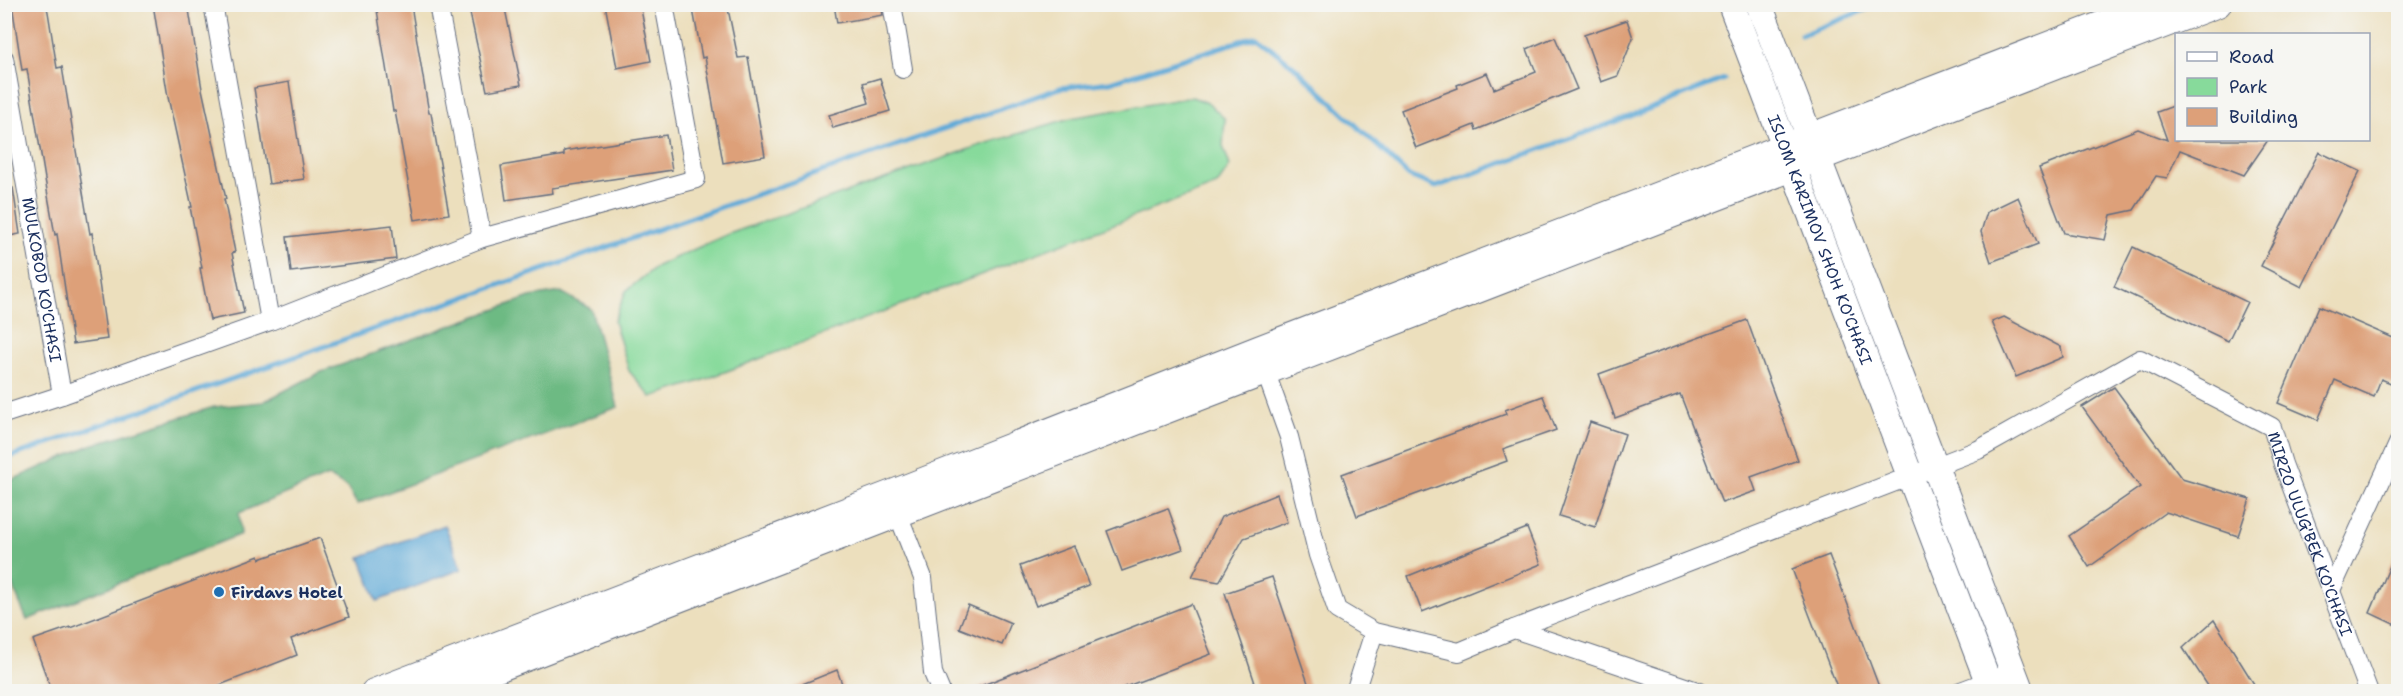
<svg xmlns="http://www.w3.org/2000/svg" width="2403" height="696" font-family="'Shantell Sans',sans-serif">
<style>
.green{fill:#87da9b;stroke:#51847c;stroke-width:1.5}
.forest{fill:#6dba83;stroke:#447470;stroke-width:1.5}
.water{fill:#60aad8;stroke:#3e6c9b;stroke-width:1.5}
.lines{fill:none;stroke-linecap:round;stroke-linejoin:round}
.stream{stroke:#60aad8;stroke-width:5}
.building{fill:#dda079}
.street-casing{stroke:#646d7f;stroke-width:20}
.secondary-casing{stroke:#646d7f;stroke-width:28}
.street{stroke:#fff;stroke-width:18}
.secondary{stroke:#fff;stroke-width:26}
.poi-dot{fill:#1f6fb2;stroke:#f6f6f2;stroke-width:2}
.labels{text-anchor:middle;stroke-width:4.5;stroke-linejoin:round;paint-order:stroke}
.street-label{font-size:16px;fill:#1b2f5e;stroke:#f6f6f2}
.poi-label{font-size:16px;font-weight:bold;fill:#1b2f5e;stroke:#f6f6f2;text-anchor:start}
</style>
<rect width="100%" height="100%" fill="#f6f6f2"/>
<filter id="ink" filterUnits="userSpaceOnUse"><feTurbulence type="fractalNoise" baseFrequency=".0167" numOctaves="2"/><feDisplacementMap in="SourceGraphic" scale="12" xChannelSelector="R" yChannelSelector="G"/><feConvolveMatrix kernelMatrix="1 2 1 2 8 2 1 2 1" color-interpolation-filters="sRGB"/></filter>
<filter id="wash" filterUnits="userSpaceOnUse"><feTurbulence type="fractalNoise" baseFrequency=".008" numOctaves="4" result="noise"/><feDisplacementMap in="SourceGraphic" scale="24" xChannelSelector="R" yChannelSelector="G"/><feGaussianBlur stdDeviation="1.35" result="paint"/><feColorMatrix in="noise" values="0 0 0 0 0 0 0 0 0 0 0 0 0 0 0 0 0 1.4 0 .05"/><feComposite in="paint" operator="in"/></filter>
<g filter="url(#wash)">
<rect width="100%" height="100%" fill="#ecdfbd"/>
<polygon class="green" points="1192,97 1208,103 1225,119 1223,146 1230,166 1217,185 701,381 651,397 629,371 614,321 626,291 657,266 726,235 981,145 1071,118"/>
<polygon class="forest" points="561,292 591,309 618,407 357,504 347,487 328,476 239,513 241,534 27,620 5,568 5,483 91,445 214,407 263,402 319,373 530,297"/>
<polygon class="water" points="445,525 462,569 377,601 360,557"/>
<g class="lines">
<g class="stream">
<polyline points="1801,35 1880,4"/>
<polyline points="4,459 1060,88 1110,82 1256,36 1297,69 1409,176 1436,187 1626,118 1724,79"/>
</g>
</g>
<g id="blocks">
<g class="building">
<polygon points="12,4 46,4 48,12 57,68 62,67 90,234 92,233 107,339 73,344 57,234 55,235 45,179 27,69 22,70"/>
<polygon points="153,4 188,4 202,89 226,199 224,199 235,252 232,253 244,313 210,320 200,268 202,268 190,207 192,207 168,97"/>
<polygon points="468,4 504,4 521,85 487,91"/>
<polygon points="605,4 640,4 651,61 617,68"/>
<polygon points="692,4 727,4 738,58 748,57 765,156 723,163 705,57 702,58"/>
<polygon points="834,4 881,4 883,15 837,23"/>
<polygon points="411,5 429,113 431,113 449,214 415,220 395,111 393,111 377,10"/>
<polygon points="1627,20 1633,38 1618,76 1601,82 1584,35"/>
<polygon points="1555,37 1577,89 1476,130 1474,125 1416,148 1401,110 1458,88 1457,85 1487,73 1494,89 1536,72 1527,49"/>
<polygon points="880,78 890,111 833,128 829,115 869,103 863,83"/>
<polygon points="289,82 304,179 269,184 254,88"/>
<polygon points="2176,105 2176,140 2268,140 2244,175 2180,150 2167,178 2156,176 2134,210 2111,215 2105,240 2064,233 2039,168 2138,129 2167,140 2157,112"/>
<polygon points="666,135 672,170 552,188 553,193 506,200 501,166 564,155 564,151"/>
<polygon points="2319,152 2360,171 2302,287 2261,266"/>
<polygon points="4,188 13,188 20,234 4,237"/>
<polygon points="2018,197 2038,244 1991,262 1981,232 1987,212"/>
<polygon points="392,225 396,259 291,272 287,237"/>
<polygon points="2133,247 2247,302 2228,341 2114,287"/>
<polygon points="2319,306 2398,340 2398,386 2381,379 2374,397 2335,380 2318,420 2278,403"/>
<polygon points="2004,317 2061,347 2063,357 2016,377 1992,322"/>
<polygon points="1747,320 1798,460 1751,477 1756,491 1722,503 1680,394 1615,418 1599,374"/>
<polygon points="2114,387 2182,479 2250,499 2238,536 2166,512 2089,567 2069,536 2140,487 2082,407"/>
<polygon points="1543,396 1556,430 1503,449 1507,461 1357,516 1342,474 1506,414 1505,410"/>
<polygon points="1590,422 1625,434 1595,527 1559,516"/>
<polygon points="1277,494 1287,522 1244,538 1219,582 1192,577 1221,517"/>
<polygon points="1168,508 1183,549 1122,571 1107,531"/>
<polygon points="1527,528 1541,564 1422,612 1408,576"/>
<polygon points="320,538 349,617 291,639 297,655 202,692 52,692 33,640 70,627 70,628 259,556 260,559"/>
<polygon points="1074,546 1089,586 1036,606 1020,566"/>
<polygon points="2398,547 2398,626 2370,613"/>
<polygon points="1829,555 1881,692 1839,692 1792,569"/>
<polygon points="1272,577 1311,692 1258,692 1225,593"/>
<polygon points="1191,604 1211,654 1112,692 965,692"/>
<polygon points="968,605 1011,623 1002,645 959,628"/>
<polygon points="2214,620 2259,692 2212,692 2183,648"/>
<polygon points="837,670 845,692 785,692 785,691"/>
</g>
</g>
</g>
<g filter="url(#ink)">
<use href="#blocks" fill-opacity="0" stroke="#646d7f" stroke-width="1.5"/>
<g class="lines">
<defs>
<g id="street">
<polyline points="213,4 270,321"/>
<polyline points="438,4 482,238"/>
<polyline points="892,4 903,69"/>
<path id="s1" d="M4 58 62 395"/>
<polyline points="1262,362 1289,437 1318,555 1337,610 1374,632 1459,652 1514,629 1700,692"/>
<polyline points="4,414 62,395 270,321 482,238 696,179 664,4"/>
<polyline points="894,504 923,578 933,673 941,692"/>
<polyline points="2331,590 2398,444"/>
<path id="s2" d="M1514 629 1978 450 2140 359 2272 427 2283 464 2369 692"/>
<polyline points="1355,692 1374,632"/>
<polyline points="1958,692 1998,677"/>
</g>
<g id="secondary">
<path id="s3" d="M1731 4 1992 692"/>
<polyline points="1759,4 2021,692"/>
<polyline points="374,692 890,494 1258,349 2155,4"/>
<path d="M438 692C1032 463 1624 231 2218 4"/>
</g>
</defs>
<use href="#street" class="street-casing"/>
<use href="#secondary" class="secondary-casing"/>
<use href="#street" class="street"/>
<use href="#secondary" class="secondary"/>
</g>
</g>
<circle class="poi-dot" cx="219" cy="592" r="6"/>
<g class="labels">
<g class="street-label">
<text dy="6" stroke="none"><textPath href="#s3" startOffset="252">ISLOM KARIMOV SHOH KO'CHASI</textPath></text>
<text dy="6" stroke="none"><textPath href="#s1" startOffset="225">MULKOBOD KO'CHASI</textPath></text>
<text dy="6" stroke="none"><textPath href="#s2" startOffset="945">MIRZO ULUG'BEK KO'CHASI</textPath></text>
</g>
<g class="poi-label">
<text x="231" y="598">Firdavs Hotel</text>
</g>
</g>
<rect width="2403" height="696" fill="none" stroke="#f6f6f2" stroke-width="24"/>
<rect x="2175" y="33" width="195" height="108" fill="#f6f6f2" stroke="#9ea6b7" stroke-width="1.5"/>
<rect x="2187" y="52" width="30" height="9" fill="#ffffff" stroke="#9ea6b7" stroke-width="1.5"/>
<text x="2229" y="63" font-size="18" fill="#1b2f5e">Road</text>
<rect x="2187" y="78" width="30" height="18" fill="#87da9b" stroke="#9ea6b7" stroke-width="1.5"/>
<text x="2229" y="93" font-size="18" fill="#1b2f5e">Park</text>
<rect x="2187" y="108" width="30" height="18" fill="#dda079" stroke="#9ea6b7" stroke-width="1.5"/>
<text x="2229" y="123" font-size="18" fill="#1b2f5e">Building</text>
</svg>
